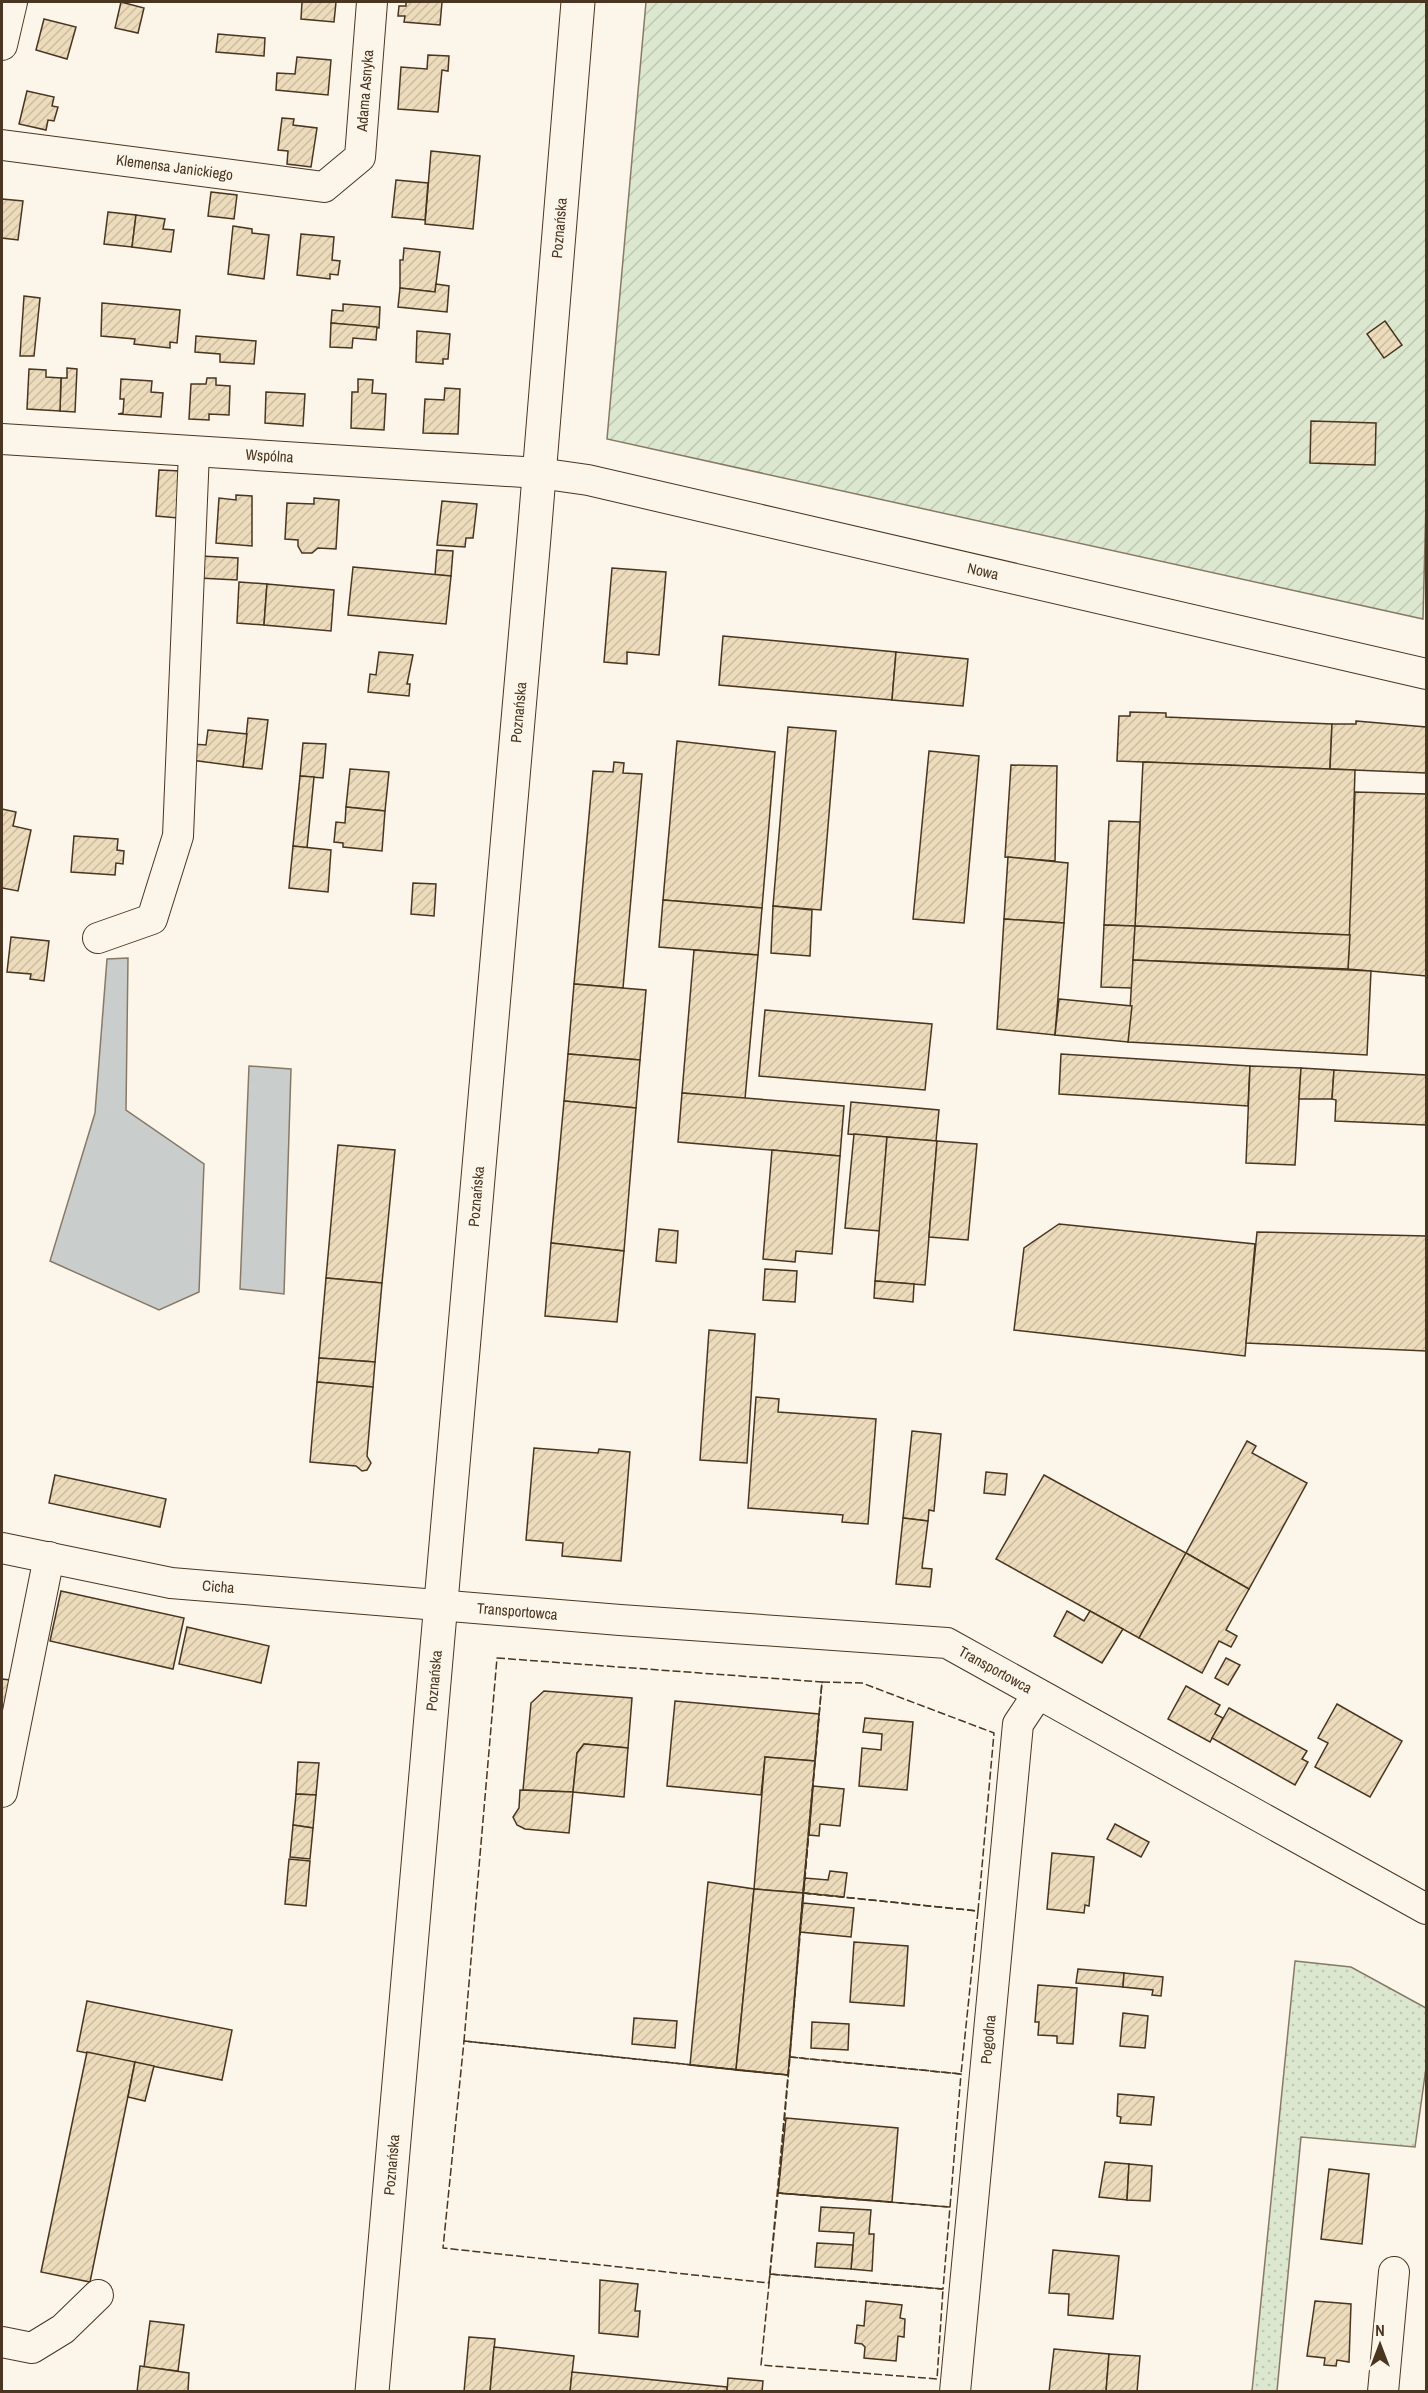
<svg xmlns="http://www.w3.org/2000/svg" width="1428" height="2393" font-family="'Archivo Narrow',sans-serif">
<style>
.grass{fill:url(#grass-dots);stroke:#887966;stroke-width:1.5}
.garden{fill:url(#garden-furrows);stroke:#887966;stroke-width:1.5}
.water{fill:#c9cecd;stroke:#887966;stroke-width:1.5}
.building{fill:url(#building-hatch);stroke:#4a3520;stroke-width:1.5}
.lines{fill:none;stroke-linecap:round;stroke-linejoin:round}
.minor-casing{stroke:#4a3520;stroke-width:32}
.major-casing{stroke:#4a3520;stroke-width:35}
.minor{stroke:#fbf6e9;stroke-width:30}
.major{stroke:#fbf6e9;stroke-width:33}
.fence{stroke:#4a3520;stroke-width:1.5;stroke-dasharray:8 3;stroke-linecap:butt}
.labels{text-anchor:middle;stroke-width:4.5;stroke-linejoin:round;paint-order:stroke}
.street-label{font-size:15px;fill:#4a3520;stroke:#fbf6e9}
</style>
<defs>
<pattern id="grass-dots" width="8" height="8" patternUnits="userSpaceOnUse" patternTransform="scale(1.5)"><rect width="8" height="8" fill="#dce7d0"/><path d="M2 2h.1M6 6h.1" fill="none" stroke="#bec7b2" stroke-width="1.8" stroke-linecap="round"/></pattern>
<pattern id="garden-furrows" width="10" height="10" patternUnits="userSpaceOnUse" patternTransform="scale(1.5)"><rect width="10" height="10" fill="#dce7d0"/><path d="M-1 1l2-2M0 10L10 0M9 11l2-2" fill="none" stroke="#bec7b2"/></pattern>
<pattern id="building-hatch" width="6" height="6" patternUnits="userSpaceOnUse" patternTransform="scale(1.5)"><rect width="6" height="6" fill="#ecdcbc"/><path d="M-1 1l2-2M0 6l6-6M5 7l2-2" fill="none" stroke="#ccbda1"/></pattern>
</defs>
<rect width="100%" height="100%" fill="#fbf6e9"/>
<polygon class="grass" points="1295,1961 1351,1967 1426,2008 1426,2068 1415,2147 1301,2137 1277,2391 1252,2391"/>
<polygon class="garden" points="646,2 1426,2 1426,503 1423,619 607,439"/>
<g class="water">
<polygon points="128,958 126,1110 204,1164 199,1292 159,1310 50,1261 95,1113 107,959"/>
<polygon points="249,1066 291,1069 284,1294 240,1289"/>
</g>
<g class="building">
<polygon points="121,2 144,8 138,33 115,28"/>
<polygon points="302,2 336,2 334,22 301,19"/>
<polygon points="406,2 442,2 440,25 404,22 405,16 398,16 399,6 406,6"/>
<polygon points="44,19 76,27 67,59 36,50"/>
<polygon points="218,34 265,38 264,56 216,52"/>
<polygon points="428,55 449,56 448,71 442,70 438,112 398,109 401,67 427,69"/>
<polygon points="297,57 331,60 328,95 276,90 277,73 295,74"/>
<polygon points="27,91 54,97 52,106 58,107 54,121 48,120 46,130 19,124"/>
<polygon points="282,118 294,119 293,125 317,128 311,167 287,164 288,151 278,150"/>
<polygon points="431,151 480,156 473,229 425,224"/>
<polygon points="396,180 428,183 425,220 392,217"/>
<polygon points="211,192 237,195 234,219 208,216"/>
<polygon points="2,199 23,201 18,240 2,238"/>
<polygon points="108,212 136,215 132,247 104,244"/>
<polygon points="136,215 165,219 163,229 174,230 171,252 132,247"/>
<polygon points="233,226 252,229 252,233 269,235 264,279 228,274"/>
<polygon points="301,234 334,237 332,260 340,261 338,275 330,274 330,279 297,275"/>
<polygon points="404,248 440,252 435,292 400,288 400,260 403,260"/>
<polygon points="436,284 449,286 447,312 398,307 400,288 435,292"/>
<polygon points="24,296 40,298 34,356 20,356"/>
<polygon points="102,303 180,310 177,343 170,342 170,348 134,344 135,339 101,336"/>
<polygon points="343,304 380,307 379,328 331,323 332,310 343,311"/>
<polygon points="1385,321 1402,345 1384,358 1367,334"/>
<polygon points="331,323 377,327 376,340 353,338 352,348 330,347"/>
<polygon points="417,331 450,334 448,359 443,359 443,364 416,362"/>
<polygon points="196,336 256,341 254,364 220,362 220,354 195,352"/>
<polygon points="67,368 77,369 75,412 60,411 61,378 67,378"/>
<polygon points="29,369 46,370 46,377 61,378 60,411 27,409"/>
<polygon points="207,378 216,378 216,385 230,386 229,415 209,414 209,420 189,419 191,384 206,384"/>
<polygon points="121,379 152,381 151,392 163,393 161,417 118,414 123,413 124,399 120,399"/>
<polygon points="358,379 373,380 372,393 386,394 384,430 351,428 352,392 358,392"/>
<polygon points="445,388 460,389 458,434 423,433 425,399 444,400"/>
<polygon points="266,392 305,394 303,426 265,423"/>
<polygon points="1311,421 1376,423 1375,465 1310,463"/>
<polygon points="159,470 181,471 178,518 156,516"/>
<polygon points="236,495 252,496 252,546 216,543 219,498 236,500"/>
<polygon points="314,498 339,500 336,549 318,548 312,553 302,553 298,546 298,540 285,539 287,503 314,504"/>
<polygon points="442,501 477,504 473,538 466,538 465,547 437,545"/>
<polygon points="437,550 453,551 451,576 435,575"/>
<polygon points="201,556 238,558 237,580 199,578"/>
<polygon points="353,567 451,576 446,624 348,615"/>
<polygon points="612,568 666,572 659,655 627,652 627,664 604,662"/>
<polygon points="239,582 267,584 264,625 237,623"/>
<polygon points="267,584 334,590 331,631 264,625"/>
<polygon points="723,636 896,652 892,700 719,685"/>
<polygon points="379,652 413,655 407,684 410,684 409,696 368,692 370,674 376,675"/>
<polygon points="896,652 968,659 963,706 892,700"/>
<polygon points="1130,712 1166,713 1166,717 1332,724 1330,769 1117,761 1119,716 1130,716"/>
<polygon points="248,718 268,720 262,769 243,767"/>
<polygon points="1356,721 1426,727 1426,773 1330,769 1332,724 1356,724"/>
<polygon points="788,727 836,731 821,910 773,906"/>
<polygon points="208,730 247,734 243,767 191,760 193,744 206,745"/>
<polygon points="677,741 775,752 762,908 663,900"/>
<polygon points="303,743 326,744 323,778 300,776"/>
<polygon points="929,751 979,756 964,923 913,919"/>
<polygon points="614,762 624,763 623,773 642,774 623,988 574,984 593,771 613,772"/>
<polygon points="1143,762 1355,770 1350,935 1135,926"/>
<polygon points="1011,765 1057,766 1055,861 1005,857"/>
<polygon points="350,769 389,772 385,811 346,807"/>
<polygon points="300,776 314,777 307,848 293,846"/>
<polygon points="1355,792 1426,794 1426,976 1348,969"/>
<polygon points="346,807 385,811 382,851 343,847 343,843 334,842 336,822 345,823"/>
<polygon points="2,809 16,812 13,826 31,830 18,891 2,888"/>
<polygon points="1109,821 1140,822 1135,926 1104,925"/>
<polygon points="74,836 118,839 117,850 124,851 123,864 116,863 115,875 71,872"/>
<polygon points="293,846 331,850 328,892 289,888"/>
<polygon points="1008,857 1068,863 1064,923 1004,919"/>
<polygon points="413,883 436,884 434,916 411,914"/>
<polygon points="663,900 762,908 758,955 659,947"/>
<polygon points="773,906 812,910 810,956 771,953"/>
<polygon points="1004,919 1064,923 1055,1035 997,1029"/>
<polygon points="1104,925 1135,926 1132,988 1101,987"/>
<polygon points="1135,926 1350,935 1348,969 1133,960"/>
<polygon points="11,937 49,941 44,981 30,979 31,974 7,972"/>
<polygon points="694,950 758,955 745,1099 682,1093"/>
<polygon points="1133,960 1371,971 1367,1055 1128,1042"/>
<polygon points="574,984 646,990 640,1060 568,1054"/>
<polygon points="1059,999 1132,1006 1128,1042 1055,1035"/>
<polygon points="765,1010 932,1024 925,1090 759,1076"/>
<polygon points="568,1054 640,1060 636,1108 564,1101"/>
<polygon points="1061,1054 1250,1066 1248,1106 1059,1094"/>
<polygon points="1250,1066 1301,1068 1295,1165 1246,1163"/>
<polygon points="1301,1068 1334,1070 1332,1099 1299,1099"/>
<polygon points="1334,1070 1426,1075 1426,1125 1335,1121 1336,1100 1332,1099"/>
<polygon points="682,1093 844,1106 840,1156 678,1142"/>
<polygon points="564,1101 636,1108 624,1251 551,1243"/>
<polygon points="851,1102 939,1110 936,1141 848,1134"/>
<polygon points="854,1134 887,1137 880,1231 845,1228"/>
<polygon points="887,1137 937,1141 925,1285 875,1281"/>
<polygon points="937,1141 977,1144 968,1240 929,1237"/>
<polygon points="338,1145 395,1150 382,1283 326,1278"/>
<polygon points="772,1150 840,1156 832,1254 796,1251 795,1262 763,1259"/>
<polygon points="1059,1224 1255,1244 1245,1356 1014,1330 1024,1248"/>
<polygon points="659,1229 678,1231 676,1263 656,1261"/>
<polygon points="1257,1232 1426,1236 1426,1351 1246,1343"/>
<polygon points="551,1243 624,1251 617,1322 545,1316"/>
<polygon points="765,1269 797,1271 795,1302 763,1300"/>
<polygon points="326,1278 382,1283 375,1362 319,1358"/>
<polygon points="875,1281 914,1284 913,1302 874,1298"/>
<polygon points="709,1330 755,1334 747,1463 700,1460"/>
<polygon points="319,1358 375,1362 373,1387 317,1382"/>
<polygon points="317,1382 373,1387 367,1456 371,1463 367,1470 362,1471 356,1466 310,1462"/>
<polygon points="756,1397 779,1399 778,1412 876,1419 868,1524 842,1522 843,1515 748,1508"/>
<polygon points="912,1431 941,1434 934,1511 929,1510 928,1521 903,1518"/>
<polygon points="1247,1441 1256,1446 1252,1453 1307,1483 1249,1589 1186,1553"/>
<polygon points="534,1448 598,1453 599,1449 630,1452 621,1561 562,1556 563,1543 526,1540"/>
<polygon points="986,1472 1007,1474 1005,1495 984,1493"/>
<polygon points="55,1475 166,1499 160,1527 49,1503"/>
<polygon points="1044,1475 1186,1553 1139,1638 996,1559"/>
<polygon points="903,1518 928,1521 922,1568 932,1569 930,1587 896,1584"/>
<polygon points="1186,1553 1249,1589 1226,1630 1237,1636 1231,1647 1219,1641 1202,1673 1139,1638"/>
<polygon points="61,1591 184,1618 173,1669 50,1641"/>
<polygon points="1067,1611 1084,1621 1090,1611 1123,1629 1102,1663 1054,1636"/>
<polygon points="187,1627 269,1646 261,1683 179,1664"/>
<polygon points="1226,1658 1240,1665 1228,1685 1215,1678"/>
<polygon points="2,1679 10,1680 2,1723"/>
<polygon points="1186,1686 1220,1705 1215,1714 1223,1718 1210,1742 1168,1719"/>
<polygon points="544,1691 632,1698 628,1748 584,1744 577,1753 573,1792 523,1790 531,1703"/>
<polygon points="675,1701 819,1714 815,1761 765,1757 761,1795 667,1786"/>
<polygon points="1337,1704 1402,1741 1370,1797 1315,1767 1328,1743 1318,1738"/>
<polygon points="1229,1708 1307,1751 1302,1759 1308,1762 1295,1785 1212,1738"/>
<polygon points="865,1718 913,1722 907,1790 859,1786 862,1748 881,1750 882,1734 863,1732"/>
<polygon points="584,1744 628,1748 624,1797 573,1792 577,1753"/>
<polygon points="765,1757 815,1761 803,1893 754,1889"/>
<polygon points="298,1762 319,1763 316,1795 296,1794"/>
<polygon points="813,1786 844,1789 840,1826 820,1824 819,1836 809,1835"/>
<polygon points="520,1790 573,1792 569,1833 525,1829 517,1825 513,1817 519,1808"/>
<polygon points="296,1794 316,1795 313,1828 293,1825"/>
<polygon points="1115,1824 1149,1842 1141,1857 1107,1839"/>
<polygon points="293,1825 313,1828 310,1859 290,1857"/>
<polygon points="1052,1853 1094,1857 1089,1906 1085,1905 1084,1913 1047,1909"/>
<polygon points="289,1859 310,1861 306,1906 285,1904"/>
<polygon points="830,1871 847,1873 844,1897 803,1893 805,1878 828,1880"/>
<polygon points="708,1882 754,1889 736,2070 690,2065"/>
<polygon points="754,1889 803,1893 788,2075 736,2070"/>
<polygon points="803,1903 854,1908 851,1937 800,1932"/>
<polygon points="854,1942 908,1946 904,2006 850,2002"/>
<polygon points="1078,1969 1124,1973 1123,1987 1076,1983"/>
<polygon points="1124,1973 1163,1977 1161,1996 1152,1995 1153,1990 1123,1987"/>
<polygon points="1038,1985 1077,1988 1073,2044 1057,2043 1057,2036 1038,2035 1039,2022 1035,2022"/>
<polygon points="87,2001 232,2030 222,2080 77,2051"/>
<polygon points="1123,2013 1148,2016 1145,2048 1120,2046"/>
<polygon points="634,2018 677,2021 675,2048 632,2044"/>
<polygon points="812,2022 849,2024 848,2050 811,2048"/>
<polygon points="87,2052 135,2062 90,2282 41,2272"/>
<polygon points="135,2062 154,2066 145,2101 128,2097"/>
<polygon points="1118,2094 1154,2097 1151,2125 1120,2123 1121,2117 1117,2116"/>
<polygon points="786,2118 898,2128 892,2202 778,2193"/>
<polygon points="1105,2162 1129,2164 1127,2200 1099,2197"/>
<polygon points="1129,2164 1152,2166 1150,2201 1127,2200"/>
<polygon points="1329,2169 1369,2174 1362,2244 1321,2239"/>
<polygon points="821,2207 871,2210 869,2234 874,2234 872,2271 851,2269 854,2233 819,2231"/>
<polygon points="817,2243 853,2245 851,2269 815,2267"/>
<polygon points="1053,2250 1119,2256 1113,2319 1068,2315 1069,2294 1049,2293"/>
<polygon points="600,2280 638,2284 635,2311 640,2311 638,2337 599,2333"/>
<polygon points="866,2301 902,2305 900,2318 905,2319 904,2337 898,2336 896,2361 864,2358 865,2347 862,2344 855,2343 857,2325 864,2326"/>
<polygon points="1315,2301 1351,2304 1349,2362 1337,2360 1336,2366 1324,2365 1325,2358 1307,2356"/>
<polygon points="150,2321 184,2325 178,2371 144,2367"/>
<polygon points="469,2337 495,2339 490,2392 464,2392"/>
<polygon points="494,2347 574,2356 570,2392 490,2392"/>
<polygon points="1054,2349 1109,2354 1106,2392 1049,2392"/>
<polygon points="1109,2354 1140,2356 1137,2392 1106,2392"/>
<polygon points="140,2366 189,2373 188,2391 192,2392 137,2392"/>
<polygon points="572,2372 727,2387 727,2392 570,2392"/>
<polygon points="728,2378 763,2381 762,2392 727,2392"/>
</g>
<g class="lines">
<defs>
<g id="minor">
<polyline points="2,45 12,2"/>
<path id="s1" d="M2 145 324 187 360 157 372 2"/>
<path id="s2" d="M2 439 539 473 588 480 1426 674"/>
<polyline points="98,938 152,919 178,836 194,452"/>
<path id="s3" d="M2 1548 171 1583 620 1620 947 1643 1426 1909"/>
<polyline points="2,1792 49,1557"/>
<polyline points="2,2342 32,2348 63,2329 98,2295"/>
<path id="s4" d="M955 2392 1018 1724 1038 1694"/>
<polyline points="1383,2392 1394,2272"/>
</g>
<g id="major">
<path id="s5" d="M372 2392 534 537 578 2"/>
</g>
</defs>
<use href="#minor" class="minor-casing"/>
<use href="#major" class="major-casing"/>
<use href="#minor" class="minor"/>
<use href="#major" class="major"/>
<g class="fence">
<polygon points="497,1658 822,1682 788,2075 464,2041"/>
<polygon points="822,1682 862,1683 994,1733 978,1911 803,1893"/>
<polygon points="803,1893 978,1911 961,2074 790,2057"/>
<polygon points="464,2041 788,2075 769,2283 443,2248"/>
<polygon points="790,2057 961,2074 950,2207 778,2193"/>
<polygon points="778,2193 950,2207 943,2289 770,2274"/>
<polygon points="770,2274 943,2289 937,2379 761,2365"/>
</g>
</g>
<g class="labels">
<g class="street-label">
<text dy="5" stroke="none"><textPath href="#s1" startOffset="438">Adama Asnyka</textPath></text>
<text dy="5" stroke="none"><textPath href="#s1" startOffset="174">Klemensa Janickiego</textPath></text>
<text dy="5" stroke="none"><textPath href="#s5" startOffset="2172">Poznańska</textPath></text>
<text dy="5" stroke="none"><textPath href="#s2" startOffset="268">Wspólna</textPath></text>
<text dy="5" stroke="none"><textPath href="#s2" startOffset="993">Nowa</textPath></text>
<text dy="5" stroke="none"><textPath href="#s5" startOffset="1686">Poznańska</textPath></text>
<text dy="5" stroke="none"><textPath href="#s5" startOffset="1200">Poznańska</textPath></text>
<text dy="5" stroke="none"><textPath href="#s3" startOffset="220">Cicha</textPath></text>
<text dy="5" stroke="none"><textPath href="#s3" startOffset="520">Transportowca</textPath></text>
<text dy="5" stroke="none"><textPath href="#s3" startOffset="1006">Transportowca</textPath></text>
<text dy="5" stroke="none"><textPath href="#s5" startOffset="714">Poznańska</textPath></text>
<text dy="5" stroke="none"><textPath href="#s4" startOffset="354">Pogodna</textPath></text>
<text dy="5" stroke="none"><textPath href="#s5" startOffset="228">Poznańska</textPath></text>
</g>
</g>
<rect width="1428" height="2393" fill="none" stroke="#4a3520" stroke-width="6"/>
<g transform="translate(1380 2345)" stroke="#fbf6e9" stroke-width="4.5" paint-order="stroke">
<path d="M0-4.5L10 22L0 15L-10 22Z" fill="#4a3520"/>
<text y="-9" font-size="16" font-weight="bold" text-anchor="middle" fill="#4a3520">N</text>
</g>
</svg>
